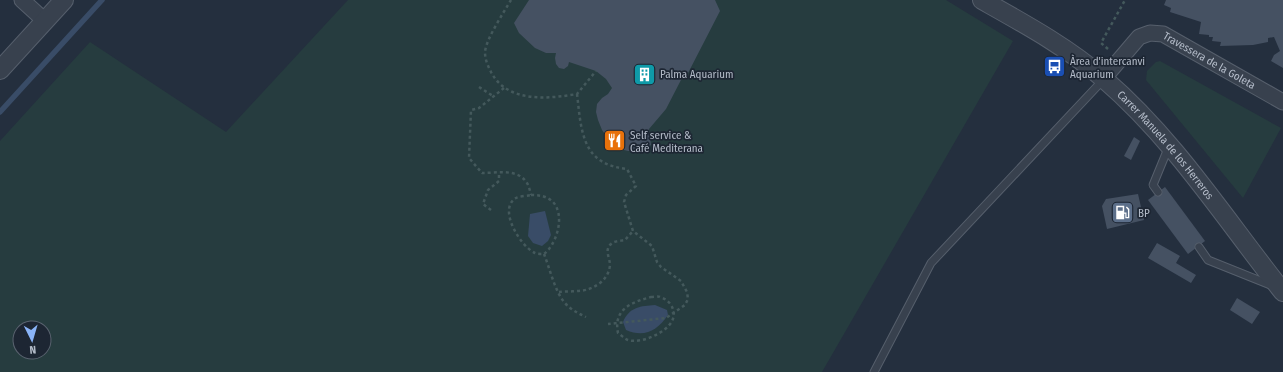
<svg xmlns="http://www.w3.org/2000/svg" width="1283" height="372" font-family="'Fira Sans Condensed',sans-serif">
<style>
.green{fill:#263c3f;fill-rule:evenodd}
.water{fill:#394c67}
.lines{fill:none;stroke-linecap:round;stroke-linejoin:round}
.stream{stroke:#394c67;stroke-width:5.5}
.building{fill:#455162}
.service-casing{stroke:#565f6c;stroke-width:9}
.minor-casing{stroke:#565f6c;stroke-width:17}
.tertiary-casing{stroke:#565f6c;stroke-width:20}
.path{stroke:#44595c;stroke-width:2.5;stroke-dasharray:3 3;stroke-linecap:butt}
.service{stroke:#38414e;stroke-width:7}
.minor{stroke:#38414e;stroke-width:15}
.tertiary{stroke:#38414e;stroke-width:18}
.labels{text-anchor:middle;stroke-width:3.5;stroke-linejoin:round;paint-order:stroke}
.poi-label{font-size:11px;fill:#b4bcc9;stroke:#1d2633;text-anchor:start}
.street-label{font-size:11px;fill:#b4bcc9;stroke:#1d2633}
</style>
<rect width="100%" height="100%" fill="#242f3e"/>
<g class="green">
<path d="M348 0H946L1013 41 822 372H0V141L90 42 226 132ZM20 328H44V352H20Z"/>
<polygon points="1160,61 1281,128 1243,198 1146,80 1147,71 1156,62"/>
</g>
<g class="water">
<polygon points="545,211 551,235 548,241 542,246 533,243 528,236 530,214"/>
<path d="M655 305 667 310 668 315C657 331 644 338 626 330L623 322C629 307 641 306 655 305Z"/>
</g>
<g class="lines">
<polyline class="stream" points="0,112 102,0"/>
</g>
<g class="building">
<polygon points="529,0 715,0 720,11 686,77 682,78 666,109 649,129 651,145 647,147 644,151 628,151 620,149 611,143 602,130 598,120 596,112 597,104 602,98 608,94 612,88 606,79 596,71 569,62 568,66 564,69 559,68 556,64 555,58 556,53 546,53 535,48 519,33 514,23"/>
<polygon points="1166,0 1283,0 1283,68 1271,61 1274,55 1280,51 1274,37 1268,38 1268,42 1253,45 1220,46 1221,42 1212,41 1213,37 1209,37 1209,35 1199,34 1201,22 1170,12 1171,8 1164,5"/>
<polygon points="1134,137 1140,141 1131,160 1124,156"/>
<polygon points="1165,187 1205,241 1188,254 1148,200"/>
<polygon points="1138,194 1144,220 1107,229 1102,206 1106,199"/>
<polygon points="1157,243 1180,256 1176,263 1196,275 1191,283 1148,258"/>
<polygon points="1237,298 1260,312 1252,324 1230,310"/>
</g>
<g class="lines">
<defs>
<g id="service">
<polyline points="1158,192 1153,185 1169,146"/>
<polyline points="1199,247 1208,260 1273,286"/>
<polyline points="874,372 931,263 1104,79"/>
</g>
<g id="minor">
<polyline points="22,0 45,21"/>
<path id="s1" d="M1104 78 1139 37 1150 33 1163 34 1283 102"/>
</g>
<g id="tertiary">
<path id="s2" d="M982 0C1023 23 1069 48 1104 79 1175 140 1225 219 1283 292"/>
<polyline points="0,70 64,0"/>
</g>
</defs>
<use href="#service" class="service-casing"/>
<use href="#minor" class="minor-casing"/>
<use href="#tertiary" class="tertiary-casing"/>
<g class="path">
<path d="M511 0C504 12 486 39 485 52 485 60 488 66 491 72 507 103 548 99 577 94L596 71"/>
<polyline points="1108,49 1101,43 1125,0"/>
<polyline points="479,87 493,96"/>
<path d="M504 88 479 108 471 110 469 158 482 173C496 173 518 168 527 183 529 186 530 191 531 195"/>
<path d="M577 94C580 116 580 150 603 162 610 166 618 168 627 169L636 186 626 195 624 202 633 231 652 246 657 262 661 267 681 281 687 292 688 299 685 305 666 318 608 324"/>
<path d="M531 195C539 195 546 196 552 201 566 214 557 244 544 254 541 254 537 254 535 253 521 247 497 209 516 198 520 196 527 196 531 195Z"/>
<polyline points="491,210 483,204 488,190 499,181 499,173"/>
<path d="M544 254C550 269 555 292 565 303 571 310 578 313 586 317"/>
<path d="M559 292C568 291 581 292 589 289 600 285 609 277 610 265 610 258 604 250 611 244 614 241 620 241 625 240L633 231"/>
<path d="M651 297C654 297 658 296 660 297 671 300 677 312 672 321 666 333 641 344 628 340 625 339 621 335 618 333 613 309 632 302 651 297Z"/>
</g>
<use href="#service" class="service"/>
<use href="#minor" class="minor"/>
<use href="#tertiary" class="tertiary"/>
</g>
<defs>
<symbol id="bus-square" viewBox="-11 -11 22 22"><rect x="-9" y="-9" width="18" height="18" rx="4" fill="#1a4fb4" stroke="#1d2633"/><path d="M-5-6H5V4H4V6H2V4H-2V6H-4V4H-5ZM-3.5-4V0h7V-4ZM-3.5 1.2v1.5H-2V1.2ZM2 1.2v1.5H3.5V1.2Z" fill="#fff"/></symbol>
<symbol id="building-square" viewBox="-11 -11 22 22"><rect x="-9" y="-9" width="18" height="18" rx="4" fill="#0f9aa8" stroke="#1d2633"/><path d="M-4-6H4V6H1V3H-1V6H-4ZM-2.5-4.3h1.7v1.8h-1.7ZM.8-4.3h1.7v1.8H.8ZM-2.5-1h1.7V.8h-1.7ZM.8-1h1.7V.8H.8Z" fill="#fff"/></symbol>
<symbol id="restaurant-square" viewBox="-11 -11 22 22"><rect x="-9" y="-9" width="18" height="18" rx="4" fill="#e8710a" stroke="#1d2633"/><path d="M-5-6h1v4h1v-4h1v4h1v-4h1v5L-1.5 .5V6h-2V.5L-5-1ZM5-6V6H3V1.5H1.5Q1.5-4 5-6Z" fill="#fff"/></symbol>
<symbol id="fuel-square" viewBox="-11 -11 22 22"><rect x="-9" y="-9" width="18" height="18" rx="4" fill="#5c6f8a" stroke="#1d2633"/><path d="M-5.5-6h7V0h2V4h1.3V-2.5L3-4.5l.8-.8L6-3V5H2.5V1h-1V6h-7ZM-4.2-4.7v3.2H.2V-4.7Z" fill="#fff"/></symbol>
</defs>
<g fill-rule="evenodd">
<use href="#bus-square" x="1042" y="54" width="25" height="25"/>
<use href="#building-square" x="632" y="62" width="25" height="25"/>
<use href="#restaurant-square" x="602" y="128" width="25" height="25"/>
<use href="#fuel-square" x="1110" y="200" width="25" height="25"/>
</g>
<g class="labels">
<g class="poi-label">
<text x="1070" y="65">Àrea d'intercanvi<tspan x="1070" dy="13">Aquarium</tspan></text>
<text x="660" y="78">Palma Aquarium</text>
<text x="630" y="139">Self service &amp;<tspan x="630" dy="13">Café Mediterana</tspan></text>
<text x="1138" y="217">BP</text>
</g>
<g class="street-label">
<text dy="4" stroke="none"><textPath href="#s1" startOffset="132">Travessera de la Goleta</textPath></text>
<text dy="4" stroke="none"><textPath href="#s2" startOffset="236">Carrer Manuela de los Herreros</textPath></text>
</g>
</g>
<g transform="translate(32 340) rotate(175)"><circle r="19" fill="#1d2633" stroke="#59626f"/>
<path d="M0-3L7 15L0 10L-7 15Z" fill="#8ab4f8"/>
<text y="-6" font-size="11" font-weight="bold" text-anchor="middle" fill="#b4bcc9">N</text>
</g>
</svg>
